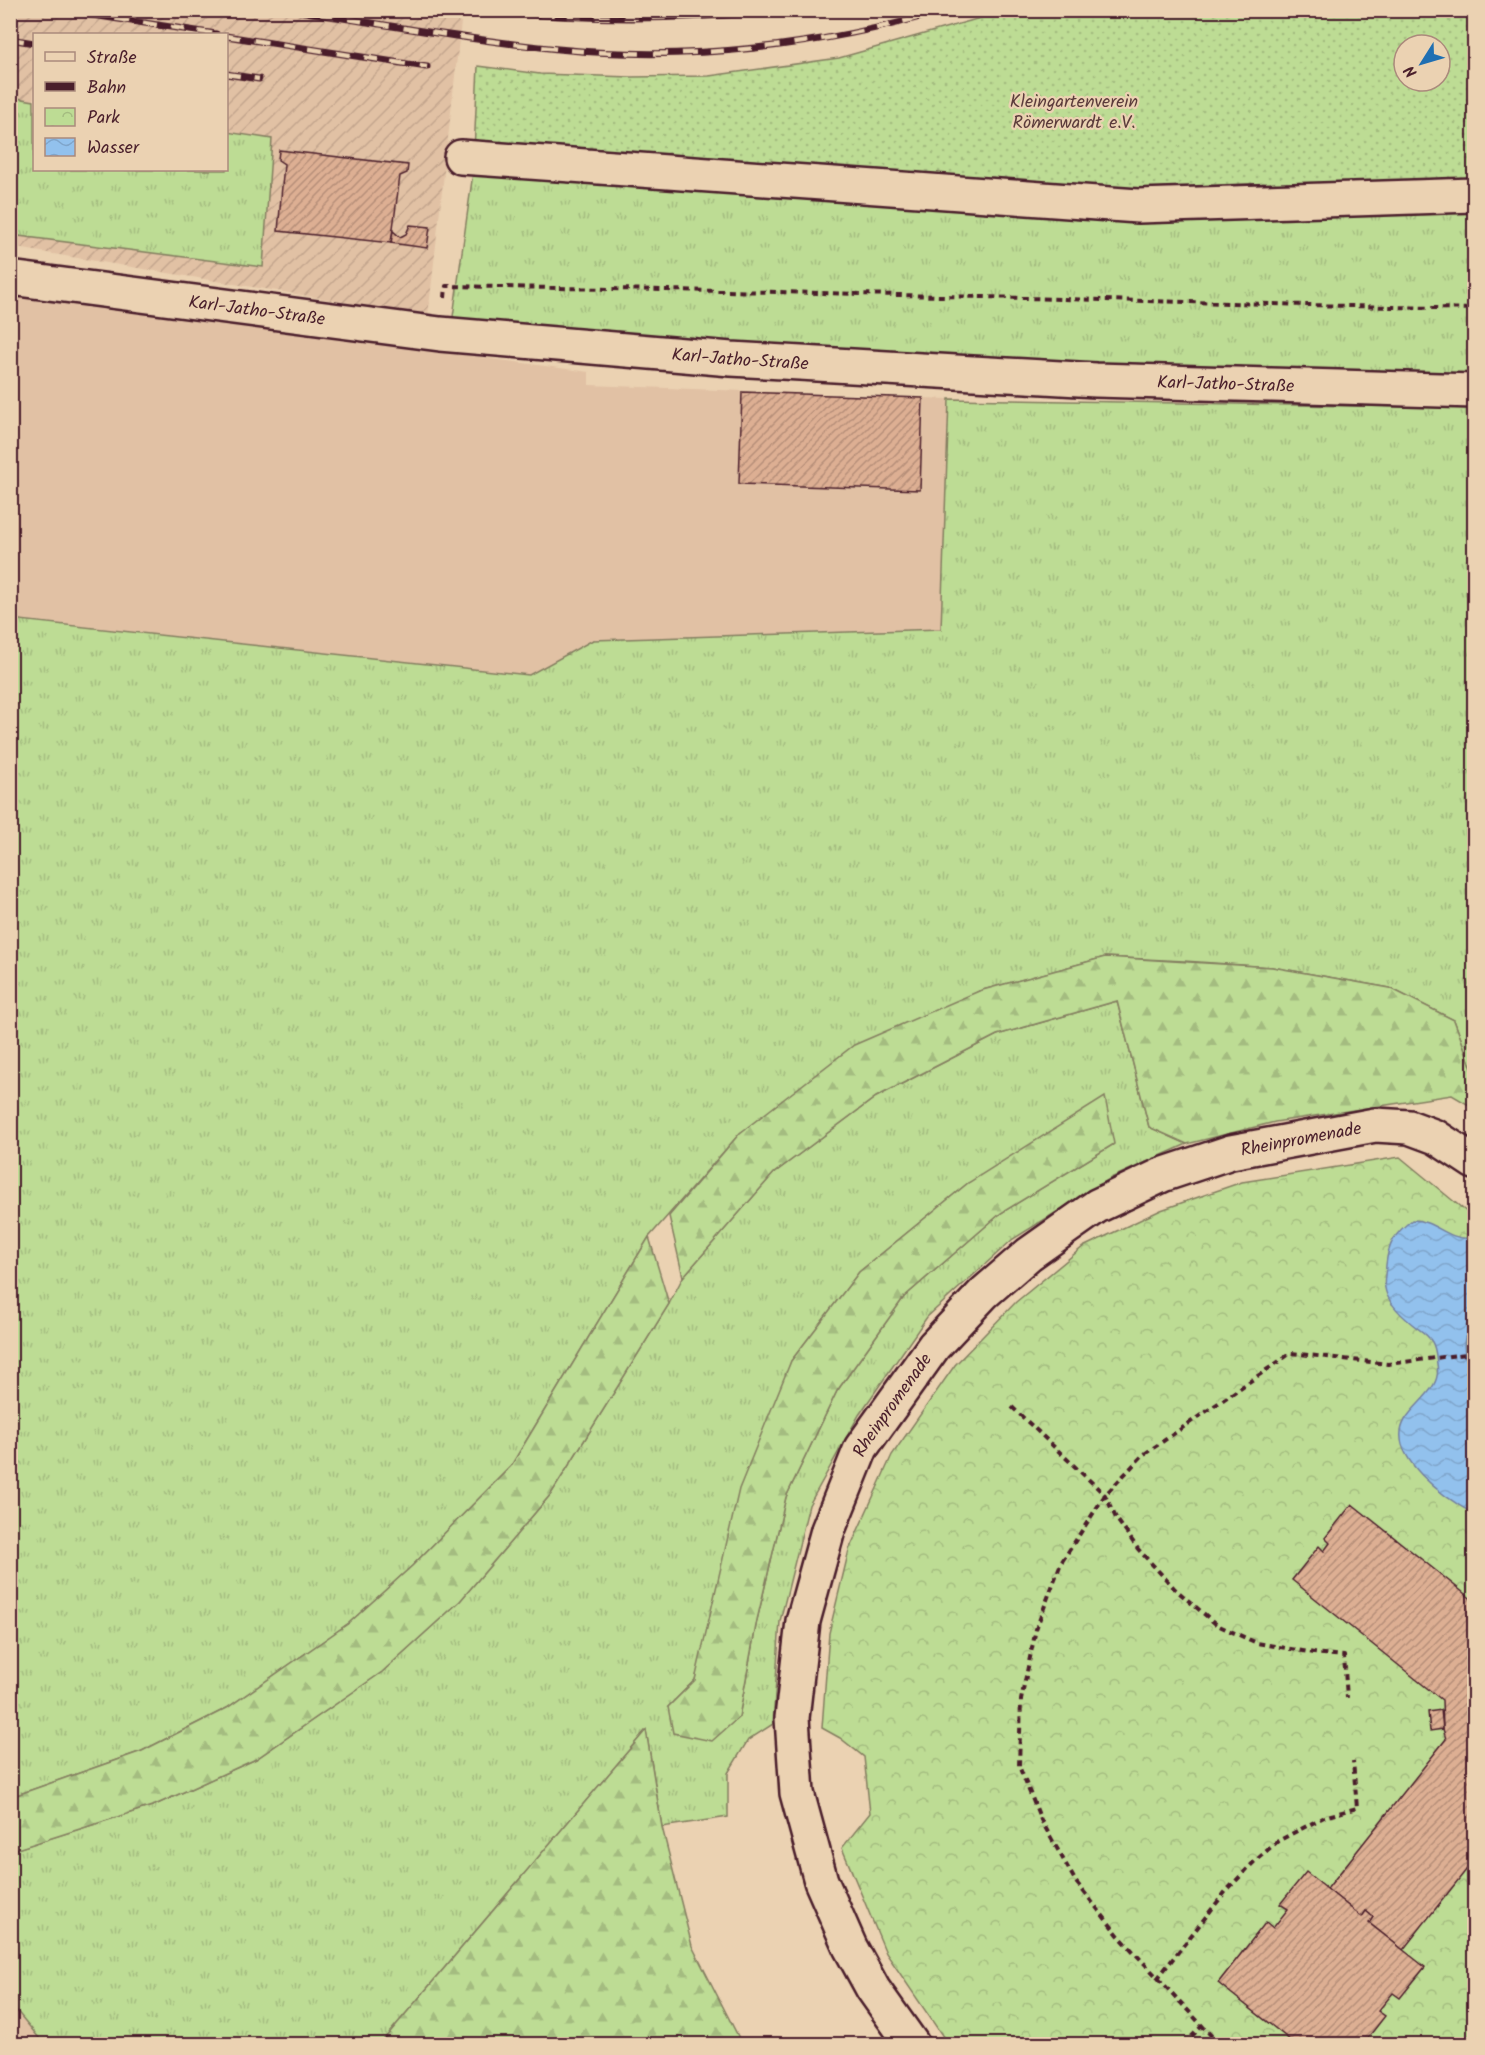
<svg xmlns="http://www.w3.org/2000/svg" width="1485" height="2055" font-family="Kalam,sans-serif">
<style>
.built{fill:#e1c1a4}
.industrial{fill:url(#industrial-furrows);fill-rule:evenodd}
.grass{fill:url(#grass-tufts);stroke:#847e60;stroke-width:1.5;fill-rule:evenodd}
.forest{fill:url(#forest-firs);stroke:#847e60;stroke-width:1.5}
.park{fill:url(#park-crowns);stroke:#847e60;stroke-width:1.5}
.garden{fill:url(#garden-dots);stroke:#847e60;stroke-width:1.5;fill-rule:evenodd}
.water{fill:url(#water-waves);stroke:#75809f;stroke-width:1.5}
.building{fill:url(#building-hatch);stroke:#4a1f2b;stroke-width:1.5}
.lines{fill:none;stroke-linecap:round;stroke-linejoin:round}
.minor-casing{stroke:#4a1f2b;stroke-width:38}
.path{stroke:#4a1f2b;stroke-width:4;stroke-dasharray:6 4.5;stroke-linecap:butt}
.minor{stroke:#ebd2b2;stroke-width:33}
.rail-casing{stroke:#4a1f2b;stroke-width:7}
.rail{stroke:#ebd2b2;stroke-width:4.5;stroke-dasharray:14;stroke-linecap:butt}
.labels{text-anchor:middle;stroke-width:4.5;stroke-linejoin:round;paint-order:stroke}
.park-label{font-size:18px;fill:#5b3b3b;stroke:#ebd2b2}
.street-label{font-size:18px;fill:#4a1f2b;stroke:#ebd2b2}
</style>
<defs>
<pattern id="industrial-furrows" width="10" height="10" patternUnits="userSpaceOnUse" patternTransform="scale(1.5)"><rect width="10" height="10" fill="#e1c1a4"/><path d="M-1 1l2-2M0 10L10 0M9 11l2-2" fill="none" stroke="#c3a58d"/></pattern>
<pattern id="grass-tufts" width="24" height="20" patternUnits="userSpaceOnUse" patternTransform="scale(1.5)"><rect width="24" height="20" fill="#bddc94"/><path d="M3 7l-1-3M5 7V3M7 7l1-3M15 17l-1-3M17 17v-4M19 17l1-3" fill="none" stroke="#a4bc80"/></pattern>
<pattern id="forest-firs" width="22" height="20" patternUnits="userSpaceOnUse" patternTransform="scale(1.5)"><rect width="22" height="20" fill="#bddc94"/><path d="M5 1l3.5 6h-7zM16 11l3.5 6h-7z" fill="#a4bc80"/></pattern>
<pattern id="park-crowns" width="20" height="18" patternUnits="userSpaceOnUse" patternTransform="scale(1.5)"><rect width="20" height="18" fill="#bddc94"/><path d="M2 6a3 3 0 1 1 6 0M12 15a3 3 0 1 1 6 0" fill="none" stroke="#a4bc80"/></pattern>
<pattern id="garden-dots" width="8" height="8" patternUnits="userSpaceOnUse" patternTransform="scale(1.5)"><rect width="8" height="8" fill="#bddc94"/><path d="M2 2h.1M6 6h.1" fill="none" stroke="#a4bc80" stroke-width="1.8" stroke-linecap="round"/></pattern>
<pattern id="water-waves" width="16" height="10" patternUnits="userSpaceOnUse" patternTransform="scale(1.5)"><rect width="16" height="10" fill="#92c1ed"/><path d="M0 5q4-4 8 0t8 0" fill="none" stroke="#7fa5cb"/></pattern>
<pattern id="building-hatch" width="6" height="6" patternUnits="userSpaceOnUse" patternTransform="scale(1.5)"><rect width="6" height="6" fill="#ddaf93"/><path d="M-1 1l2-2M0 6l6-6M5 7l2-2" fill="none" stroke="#b58e78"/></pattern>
</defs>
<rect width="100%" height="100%" fill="#ebd2b2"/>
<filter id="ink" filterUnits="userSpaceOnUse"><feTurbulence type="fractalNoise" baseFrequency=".0167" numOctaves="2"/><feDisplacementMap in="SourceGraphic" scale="12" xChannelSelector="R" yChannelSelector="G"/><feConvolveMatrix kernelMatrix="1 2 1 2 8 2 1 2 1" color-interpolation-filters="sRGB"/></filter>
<g filter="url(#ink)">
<g class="built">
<polygon points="11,294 589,372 589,385 949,399 941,629 593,640 530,675 11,619"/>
<polygon points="11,2004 44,2044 11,2044"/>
</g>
<path class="industrial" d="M383 10 461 22 428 316 11 247 10 11ZM34 34H226V170H34Z"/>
<g class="grass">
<polygon points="11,97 34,101 34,170 226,170 227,132 272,139 263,267 11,235"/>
<polygon points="473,173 1474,206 1474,376 1132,366 799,352 452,324"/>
<polygon points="949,399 1474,408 1474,1074 1454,1020 1390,988 1272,967 1184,961 1105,957 979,991 740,1133 649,1237 511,1466 412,1566 349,1623 227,1708 142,1751 11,1797 11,619 529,675 593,640 941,629"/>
<path d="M1117 1001 1149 1127 1187 1144 1111 1178 1013 1239 927 1317 859 1415 809 1505 780 1621 773 1724 748 1740 728 1773V1817L662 1827 646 1730 380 2044H44L11 2004 10 1851 155 1805 256 1759 382 1672 460 1601 551 1494 669 1304 683 1277 774 1173 876 1097 997 1035ZM1114 1144 1001 1213 904 1297 837 1391 786 1497 757 1620 739 1717 668 1707 695 1680 791 1361 859 1272 968 1183Z"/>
</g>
<g class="forest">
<polygon points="1105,957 1272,967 1390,988 1454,1020 1474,1074 1474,1108 1452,1095 1275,1122 1187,1144 1149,1127 1117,1001 997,1035 876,1097 774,1173 683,1277 669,1216 740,1133 854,1045 979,991"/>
<polygon points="1105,1097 1114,1144 1001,1213 904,1297 837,1391 786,1497 757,1620 739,1717 712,1741 673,1733 668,1707 695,1680 739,1489 791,1361 859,1272 968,1183"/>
<polygon points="649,1237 669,1304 551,1494 460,1601 382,1672 256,1759 155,1805 11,1851 11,1797 142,1751 227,1708 349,1623 412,1566 511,1466"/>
<polygon points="646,1730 662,1827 692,1946 742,2044 380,2044"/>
</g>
<polygon class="park" points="1400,1157 1474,1218 1474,2044 948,2044 886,1953 842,1848 870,1813 864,1757 840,1738 822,1728 829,1633 849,1550 892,1455 955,1365 1016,1302 1083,1247 1161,1210 1242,1182"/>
<path class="garden" d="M1005 11H1474V206L473 173 478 66 540 74 631 77 709 76 839 58ZM1404 45H1440V81H1404Z"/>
<path class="water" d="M1412 1220C1435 1220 1447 1240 1469 1238L1474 1242V1326C1471 1330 1466 1333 1465 1338 1462 1350 1468 1369 1474 1378V1514C1448 1500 1384 1456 1405 1420 1417 1400 1442 1389 1437 1364 1436 1357 1436 1348 1432 1342 1427 1333 1419 1330 1412 1324 1401 1315 1387 1302 1385 1288 1383 1281 1386 1272 1386 1265 1388 1244 1395 1233 1412 1220Z"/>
<g class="building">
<polygon points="279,150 408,165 407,173 400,176 391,243 278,231 284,164 278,160"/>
<polygon points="410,225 430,227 427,248 391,243 393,231 400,237 406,234"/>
<polygon points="742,392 923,398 920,490 739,484"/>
<polygon points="1352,1504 1474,1601 1474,1860 1403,1950 1369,1923 1373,1917 1366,1911 1362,1917 1327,1889 1446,1739 1443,1729 1442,1700 1292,1580 1319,1546 1324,1551 1330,1543 1325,1538"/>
<polygon points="1441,1710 1443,1729 1430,1731 1428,1712"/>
<polygon points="1306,1872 1362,1917 1366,1911 1373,1917 1369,1923 1425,1967 1400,1998 1393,1993 1378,2011 1385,2016 1363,2044 1295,2044 1218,1983 1266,1922 1273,1928 1288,1909 1280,1904"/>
</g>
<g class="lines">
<defs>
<g id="minor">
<polyline points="461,157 1138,206 1474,195"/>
<path id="s1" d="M10 278 440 334 731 359 1096 380 1474 391"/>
<path id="s2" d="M912 2044 873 1989 850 1947 821 1881 797 1793 792 1718 803 1621 828 1530 861 1448 934 1346 984 1293 1029 1254 1097 1206 1162 1175 1231 1152 1375 1125 1409 1127 1436 1137 1474 1162"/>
</g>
</defs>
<use href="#minor" class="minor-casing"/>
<g class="path">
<polyline points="445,298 446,286 777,292 1474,309"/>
<polyline points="1012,1407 1105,1495 1116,1518 1138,1549 1175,1589 1217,1625 1257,1643 1314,1653 1344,1656 1347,1698"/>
<polyline points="1157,1979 1226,1891 1254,1862 1278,1841 1324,1817 1357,1808 1353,1761"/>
<polyline points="1184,2044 1202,2026"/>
<polyline points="1219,2044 1119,1936 1076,1882 1041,1820 1019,1766 1021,1700 1036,1629 1061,1563 1105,1495 1143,1455 1291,1353 1388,1364 1474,1353"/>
</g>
<use href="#minor" class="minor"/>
<defs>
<g id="rail">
<polyline points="60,10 216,34"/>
<path d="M293 10C381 24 469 40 558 49 686 62 821 47 945 10"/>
<path d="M484 10C584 21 685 20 784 10"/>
<polyline points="226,36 427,67"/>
<polyline points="10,39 34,43"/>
<polyline points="226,74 259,79"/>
</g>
</defs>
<use href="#rail" class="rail-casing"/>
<use href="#rail" class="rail"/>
</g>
</g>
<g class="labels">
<g class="park-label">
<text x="1074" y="107">Kleingartenverein<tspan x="1074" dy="21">Römerwardt e.V.</tspan></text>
</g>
<g class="street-label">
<text dy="6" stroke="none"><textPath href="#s1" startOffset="249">Karl-Jatho-Straße</textPath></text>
<text dy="6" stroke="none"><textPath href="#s1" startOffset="735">Karl-Jatho-Straße</textPath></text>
<text dy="6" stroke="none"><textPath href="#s1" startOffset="1221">Karl-Jatho-Straße</textPath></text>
<text dy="6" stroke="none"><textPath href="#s2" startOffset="1191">Rheinpromenade</textPath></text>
<text dy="6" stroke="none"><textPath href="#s2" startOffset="687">Rheinpromenade</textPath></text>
</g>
</g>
<rect width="1485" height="2055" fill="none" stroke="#ebd2b2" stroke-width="36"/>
<rect x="18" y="18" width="1449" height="2019" fill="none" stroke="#4a1f2b" stroke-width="2" filter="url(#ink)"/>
<rect x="33" y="33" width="195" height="138" fill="#ebd2b2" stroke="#ab8a7c" stroke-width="1.5"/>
<rect x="45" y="52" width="30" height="9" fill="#ebd2b2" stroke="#ab8a7c" stroke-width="1.5"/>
<text x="87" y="63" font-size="18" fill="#4a1f2b">Straße</text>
<rect x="45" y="82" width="30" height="9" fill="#4a1f2b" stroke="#ab8a7c" stroke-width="1.5"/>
<text x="87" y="93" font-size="18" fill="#4a1f2b">Bahn</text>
<rect x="45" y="108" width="30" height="18" fill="url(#park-crowns)" stroke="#ab8a7c" stroke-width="1.5"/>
<text x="87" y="123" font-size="18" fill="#4a1f2b">Park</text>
<rect x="45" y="138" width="30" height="18" fill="url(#water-waves)" stroke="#ab8a7c" stroke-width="1.5"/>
<text x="87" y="153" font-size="18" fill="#4a1f2b">Wasser</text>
<g transform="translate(1422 63) rotate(233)"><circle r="28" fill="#ebd2b2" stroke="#ab8a7c" stroke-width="1.5"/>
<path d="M0-4.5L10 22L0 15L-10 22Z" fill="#1f6fb2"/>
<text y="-9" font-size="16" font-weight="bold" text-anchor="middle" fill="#4a1f2b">N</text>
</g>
</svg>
